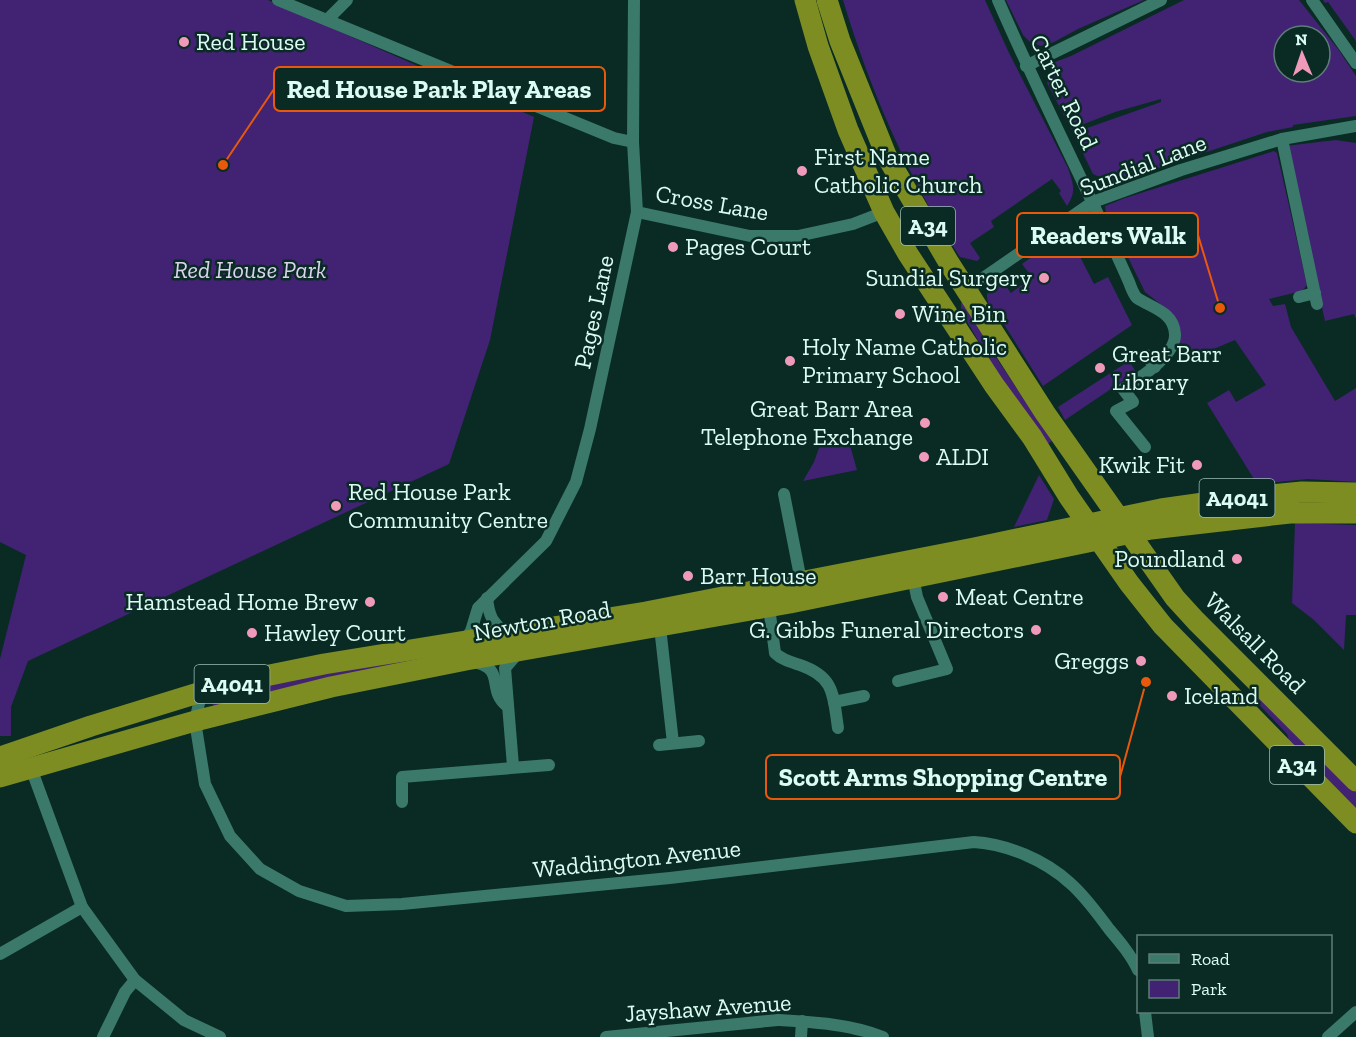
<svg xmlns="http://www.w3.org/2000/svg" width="1356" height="1037" font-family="'Zilla Slab',serif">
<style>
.green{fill:#422272;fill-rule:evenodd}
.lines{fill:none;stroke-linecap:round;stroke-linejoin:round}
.street{stroke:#3b796b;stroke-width:12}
.highway{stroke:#7e8d22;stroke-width:21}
.poi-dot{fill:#ef9ab8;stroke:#092b24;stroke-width:2}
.labels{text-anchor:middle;stroke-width:5;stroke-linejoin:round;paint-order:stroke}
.shield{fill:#092b24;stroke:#9dbdb5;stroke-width:1.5}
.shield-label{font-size:22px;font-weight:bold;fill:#dcfbf3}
.poi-label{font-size:24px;fill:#dcfbf3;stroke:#092b24;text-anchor:start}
.street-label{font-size:24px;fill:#dcfbf3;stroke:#092b24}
.park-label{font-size:24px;font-style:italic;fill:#dad4ed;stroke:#092b24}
.leader{fill:none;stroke:#e8590c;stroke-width:2}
.callout-dot{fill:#e8590c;stroke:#092b24;stroke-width:2}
.callout{fill:#092b24;stroke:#e8590c;stroke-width:2}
.callout-label{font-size:26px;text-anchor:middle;font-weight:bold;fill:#dcfbf3}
</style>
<rect width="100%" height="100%" fill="#092b24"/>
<g class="green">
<polygon points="0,0 268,0 534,117 490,340 449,464 28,661 11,707 11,736 0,736 0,659 26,555 0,542"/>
<path d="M843 0H985L1009 53 1068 168C1073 184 1077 191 1067 206L1059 193 1061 191 1052 179 991 221 994 227 970 243 980 258 977 261 960 257C909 181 869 87 843 0Z"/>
<polygon points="1006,0 1144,0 1078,29 1054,42 1041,46 1030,42 1023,35"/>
<path d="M1184 0H1299L1338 49 1356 76V116L1293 125V127L1267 132 1113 183 1093 174 1073 133 1161 102V99L1115 112 1071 129 1047 83 1055 62 1071 56ZM1284 36H1320V72H1284Z"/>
<polygon points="1323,0 1356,0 1356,41 1328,2 1325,3"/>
<polygon points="1336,140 1356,143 1356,319 1354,314 1325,321 1285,146"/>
<polygon points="1274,151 1277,153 1307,285 1302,291 1269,299 1273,306 1285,304 1291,327 1335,401 1356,388 1356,482 1308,479 1257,484 1207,403 1229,390 1236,402 1266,385 1235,340 1204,353 1193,361 1178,340 1168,310 1145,292 1118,237 1108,226 1105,206 1125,198"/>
<path d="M1067 231 1094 284 1108 277 1132 325 1043 386 998 315 995 317C985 299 982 291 1000 278L1011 293 1032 277 1022 264Z"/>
<polygon points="966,301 973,309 991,350 1052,441 1046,445 990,361 961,311 961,303"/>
<polygon points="1129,361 1136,372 1065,420 1058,407"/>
<polygon points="824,434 849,442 857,470 803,481 814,462"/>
<polygon points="1039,475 1054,499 1047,520 1014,527"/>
<polygon points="1295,523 1356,525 1356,615 1346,615 1344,650 1314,620 1292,603"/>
<polygon points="689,610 275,691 213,706 212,699 255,684"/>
<polygon points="1255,689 1356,792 1356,809 1291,747 1287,734 1250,695"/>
</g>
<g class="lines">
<g class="street">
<polyline points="278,0 614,138 633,142"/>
<path d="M998 0C1039 95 1087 187 1129 282 1131 287 1133 294 1137 298 1152 308 1174 312 1175 334 1176 356 1139 378 1123 389L1133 402 1116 411 1145 447"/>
<polyline points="1312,0 1356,63"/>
<polyline points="327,20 347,0"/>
<polyline points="1026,66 1161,0"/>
<polyline points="1282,139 1317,304"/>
<polyline points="637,212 750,236 798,236 853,224 884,212"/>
<polyline points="966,290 1093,202 1181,170 1282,139 1356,126"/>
<polyline points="1299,297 1315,293"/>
<polyline points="1146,355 1155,367"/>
<polyline points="784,494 801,581"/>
<path d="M487 598C489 617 492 622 507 634"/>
<path d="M769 607 775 653C782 660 791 662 800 665 835 677 833 695 838 728"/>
<polyline points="660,627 673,743"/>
<polyline points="465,640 471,631 478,608 546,541 576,482 590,429 637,212 633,142 634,0"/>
<path d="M473 662C507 668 486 690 507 706"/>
<polyline points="898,681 947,669 917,597 913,577"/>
<path d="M207 693 200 699 195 721 205 784 230 836 260 869 299 891 346 906 402 904 670 878 974 842C1007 844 1045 860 1070 883 1085 896 1097 913 1109 929 1120 942 1131 955 1138 970"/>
<polyline points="834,702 864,696"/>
<polyline points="659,745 699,741"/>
<polyline points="513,766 505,668 518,653"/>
<polyline points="31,768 82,907 135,980 184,1020 220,1037"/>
<polyline points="402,802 402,777 549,765"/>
<polyline points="0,954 82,907"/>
<polyline points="1145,1012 1148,1037"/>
<polyline points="103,1037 125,992 135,980"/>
<path d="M606 1037 778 1020C813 1022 850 1024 883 1037"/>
<polyline points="801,1037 802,1021"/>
<polyline points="1328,1037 1356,1012"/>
</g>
<g class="highway">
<polyline points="805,0 818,46 848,130 884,212 908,254 994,385 1032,437 1069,497 1129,583 1163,626 1356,823"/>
<polyline points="827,0 840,41 886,155 949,263 1045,413 1175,598 1196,621 1356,781"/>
<polyline points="0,757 91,726 211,689 250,679 324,664 646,612 974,548 1161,509 1239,498 1302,492 1356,493"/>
<polyline points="0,777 195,721 331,687 466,660 790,603 1151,529 1290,513 1356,513"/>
</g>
</g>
<g class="poi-dot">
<circle cx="184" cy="42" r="6"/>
<circle cx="802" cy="171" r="6"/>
<circle cx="673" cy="247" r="6"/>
<circle cx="1044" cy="278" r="6"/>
<circle cx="900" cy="314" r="6"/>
<circle cx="790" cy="361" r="6"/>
<circle cx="1100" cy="368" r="6"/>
<circle cx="925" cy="423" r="6"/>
<circle cx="924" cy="457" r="6"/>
<circle cx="1197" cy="465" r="6"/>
<circle cx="336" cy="506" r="6"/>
<circle cx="1237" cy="559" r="6"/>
<circle cx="688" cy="576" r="6"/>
<circle cx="943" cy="597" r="6"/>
<circle cx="370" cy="602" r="6"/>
<circle cx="1036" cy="630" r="6"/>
<circle cx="252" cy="633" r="6"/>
<circle cx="1141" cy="661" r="6"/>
<circle cx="1172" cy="696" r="6"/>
</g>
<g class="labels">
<g class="shield">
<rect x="901" y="207" width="54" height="38" rx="4.5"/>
<rect x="1199.5" y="479" width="75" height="38" rx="4.5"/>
<rect x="194.5" y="665" width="75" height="38" rx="4.5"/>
<rect x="1270" y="746" width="54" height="38" rx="4.5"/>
</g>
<g class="shield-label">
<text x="928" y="234">A34</text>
<text x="1237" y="506">A4041</text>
<text x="232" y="692">A4041</text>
<text x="1297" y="773">A34</text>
</g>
<g class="poi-label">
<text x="196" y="50">Red House</text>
<text x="814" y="165">First Name<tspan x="814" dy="28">Catholic Church</tspan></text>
<text x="685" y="255">Pages Court</text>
<text x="1032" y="286" text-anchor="end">Sundial Surgery</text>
<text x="912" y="322">Wine Bin</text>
<text x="802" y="355">Holy Name Catholic<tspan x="802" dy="28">Primary School</tspan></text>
<text x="1112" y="362">Great Barr<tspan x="1112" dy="28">Library</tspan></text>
<text x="913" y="417" text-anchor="end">Great Barr Area<tspan x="913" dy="28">Telephone Exchange</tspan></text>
<text x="936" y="465">ALDI</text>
<text x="1185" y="473" text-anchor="end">Kwik Fit</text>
<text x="348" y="500">Red House Park<tspan x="348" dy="28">Community Centre</tspan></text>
<text x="1225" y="567" text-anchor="end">Poundland</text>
<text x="700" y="584">Barr House</text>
<text x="955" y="605">Meat Centre</text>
<text x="358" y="610" text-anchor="end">Hamstead Home Brew</text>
<text x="1024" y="638" text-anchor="end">G. Gibbs Funeral Directors</text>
<text x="264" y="641">Hawley Court</text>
<text x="1129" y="669" text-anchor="end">Greggs</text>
<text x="1184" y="704">Iceland</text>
</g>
<g class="street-label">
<text transform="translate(1064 92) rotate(64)" y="8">Carter Road</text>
<text transform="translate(1143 165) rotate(-21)" y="8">Sundial Lane</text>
<text transform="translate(712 203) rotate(10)" y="8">Cross Lane</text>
<text transform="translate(594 312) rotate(-78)" y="8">Pages Lane</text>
<text transform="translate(542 621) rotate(-10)" y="8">Newton Road</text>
<text transform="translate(1255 643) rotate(45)" y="8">Walsall Road</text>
<text transform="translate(637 859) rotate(-6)" y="8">Waddington Avenue</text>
<text transform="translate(708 1008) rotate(-4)" y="8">Jayshaw Avenue</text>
</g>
<g class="park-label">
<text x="250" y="278">Red House Park</text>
</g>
</g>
<path class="leader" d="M223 165L274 89M1220 308L1198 235M1146 682L1120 777"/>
<g class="callout-dot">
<circle cx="223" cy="165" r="6"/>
<circle cx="1220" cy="308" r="6"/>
<circle cx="1146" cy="682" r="6"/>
</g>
<g class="callout">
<rect x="274" y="67" width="331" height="44" rx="6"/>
<rect x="1017" y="213" width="181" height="44" rx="6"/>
<rect x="766" y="755" width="354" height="44" rx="6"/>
</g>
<g class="callout-label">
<text x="439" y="98">Red House Park Play Areas</text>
<text x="1108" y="244">Readers Walk</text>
<text x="943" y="786">Scott Arms Shopping Centre</text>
</g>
<rect x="1137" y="935" width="195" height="78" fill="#092b24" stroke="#5d7e77" stroke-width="1.5"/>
<rect x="1149" y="954" width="30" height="9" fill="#3b796b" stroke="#5d7e77" stroke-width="1.5"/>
<text x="1191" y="965" font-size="18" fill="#dcfbf3">Road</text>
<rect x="1149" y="980" width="30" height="18" fill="#422272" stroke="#5d7e77" stroke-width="1.5"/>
<text x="1191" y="995" font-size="18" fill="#dcfbf3">Park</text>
<g transform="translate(1302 54) rotate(358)"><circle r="28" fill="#092b24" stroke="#5d7e77" stroke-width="1.5"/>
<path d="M0-4.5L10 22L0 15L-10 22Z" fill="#ef9ab8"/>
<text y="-9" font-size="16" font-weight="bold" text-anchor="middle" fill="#dcfbf3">N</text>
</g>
</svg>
